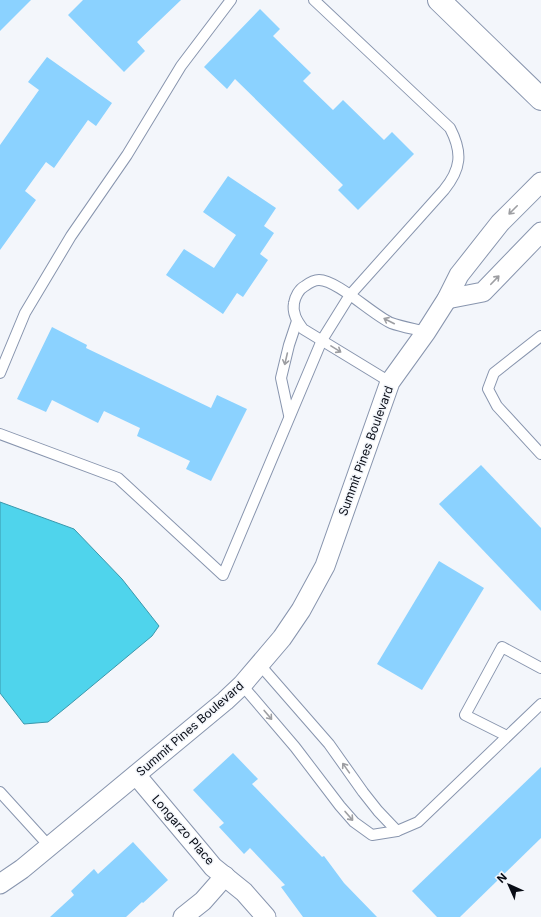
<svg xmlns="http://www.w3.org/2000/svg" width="541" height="917" font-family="Inter,sans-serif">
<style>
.water{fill:#4fd4ec;stroke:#3a98ac}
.building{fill:#8bd2ff}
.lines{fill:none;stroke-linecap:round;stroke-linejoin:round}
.lane-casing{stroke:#8895ae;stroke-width:12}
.street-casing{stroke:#8895ae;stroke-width:21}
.secondary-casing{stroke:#8895ae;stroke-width:24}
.lane{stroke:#fff;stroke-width:10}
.street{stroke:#fff;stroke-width:19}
.secondary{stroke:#fff;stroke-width:22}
.oneway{stroke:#9d9ea2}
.labels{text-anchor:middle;stroke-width:3;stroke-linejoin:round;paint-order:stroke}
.street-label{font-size:12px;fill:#090d16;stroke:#f3f6fb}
</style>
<rect width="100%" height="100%" fill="#f3f6fb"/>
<polygon class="water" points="0,502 74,529 122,579 159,626 152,636 69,705 48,722 24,724 0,693"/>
<g class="building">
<polygon points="0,0 31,0 0,31"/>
<polygon points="83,0 181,0 137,42 145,51 124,72 68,15"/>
<polygon points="260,9 280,29 273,36 311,73 303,81 333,110 343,100 384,140 392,132 414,154 358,210 338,190 343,185 235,79 227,89 204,67"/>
<polygon points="47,57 112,103 96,126 88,120 54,168 46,162 25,191 36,200 0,250 0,145 39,90 28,82"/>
<polygon points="228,176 276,208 264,226 274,233 260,254 268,260 243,297 237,293 223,314 166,275 184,249 214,268 236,235 203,212"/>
<polygon points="52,327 87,345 86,348 211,408 217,395 247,409 211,481 186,469 190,461 137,436 140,428 104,411 98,423 52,400 46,412 17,399"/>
<polygon points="481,465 541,528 541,611 439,504"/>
<polygon points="439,561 484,588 422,690 377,664"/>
<polygon points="233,753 258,779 252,784 322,857 324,856 344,883 377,917 303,917 281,887 285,885 250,848 244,854 219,827 224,823 193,790"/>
<polygon points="541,767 541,838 460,917 437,917 412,891"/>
<polygon points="133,842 168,880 143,903 142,902 126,917 50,917 74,895 71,891 94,869 98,874"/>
</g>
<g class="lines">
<defs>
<g id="lane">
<polyline points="541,336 494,373 488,389 497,406 541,454"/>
<polyline points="0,373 25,313 71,236 127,155 181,66 231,0"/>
<path d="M390 382 303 329C297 321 292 313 294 303 295 297 299 289 305 286 309 283 314 280 319 280 337 280 373 315 391 323 402 327 415 329 426 332"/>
<polyline points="289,415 281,378 289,345 297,321"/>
<path d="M0 434 118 478 223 575 322 340 350 295 444 190C461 169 463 153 450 128L314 0"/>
<polyline points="260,665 329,744 363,792 378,811 397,831"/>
<polyline points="242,685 295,747 340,806 354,822 372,835 397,831 418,822 541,704"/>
<polyline points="507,736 465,715 502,647 541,668"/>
<polyline points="0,792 50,847"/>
</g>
<g id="street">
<polyline points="447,299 483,292 541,232"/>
<polyline points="136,775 204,856 213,867 244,892 266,917"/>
<polyline points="0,884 22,869 225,701 242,685 282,638 301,610 325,566 390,382 426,332 447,299 459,275 500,223 541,182"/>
<polyline points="183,917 203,901 225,876"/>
</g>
<polyline id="secondary" points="439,0 541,99"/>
</defs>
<use href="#lane" class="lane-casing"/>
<use href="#street" class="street-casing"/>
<use href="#secondary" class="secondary-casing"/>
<use href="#lane" class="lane"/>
<use href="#street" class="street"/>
<use href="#secondary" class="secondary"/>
</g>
<defs><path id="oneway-shaft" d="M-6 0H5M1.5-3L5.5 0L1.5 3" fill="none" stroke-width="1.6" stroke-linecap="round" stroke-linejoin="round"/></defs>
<g class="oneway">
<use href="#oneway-shaft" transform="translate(513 210) rotate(135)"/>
<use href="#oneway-shaft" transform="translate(495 280) rotate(-46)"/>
<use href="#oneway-shaft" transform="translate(389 321) rotate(-153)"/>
<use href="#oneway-shaft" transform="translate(336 349) rotate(32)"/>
<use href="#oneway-shaft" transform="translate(286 359) rotate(103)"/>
<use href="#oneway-shaft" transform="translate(268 715) rotate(50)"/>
<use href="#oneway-shaft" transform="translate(346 768) rotate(-125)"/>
<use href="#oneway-shaft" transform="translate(349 816) rotate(49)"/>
</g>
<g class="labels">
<g class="street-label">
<text transform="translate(366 451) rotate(-70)" y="4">Summit Pines Boulevard</text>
<text transform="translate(190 729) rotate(-41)" y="4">Summit Pines Boulevard</text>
<text transform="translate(183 830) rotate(49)" y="4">Longarzo Place</text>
</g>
</g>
<g transform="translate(509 885) rotate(315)" stroke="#f3f6fb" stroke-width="3" paint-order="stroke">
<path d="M0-3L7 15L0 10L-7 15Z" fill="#090d16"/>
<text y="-6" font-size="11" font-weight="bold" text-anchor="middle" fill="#090d16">N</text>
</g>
</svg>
